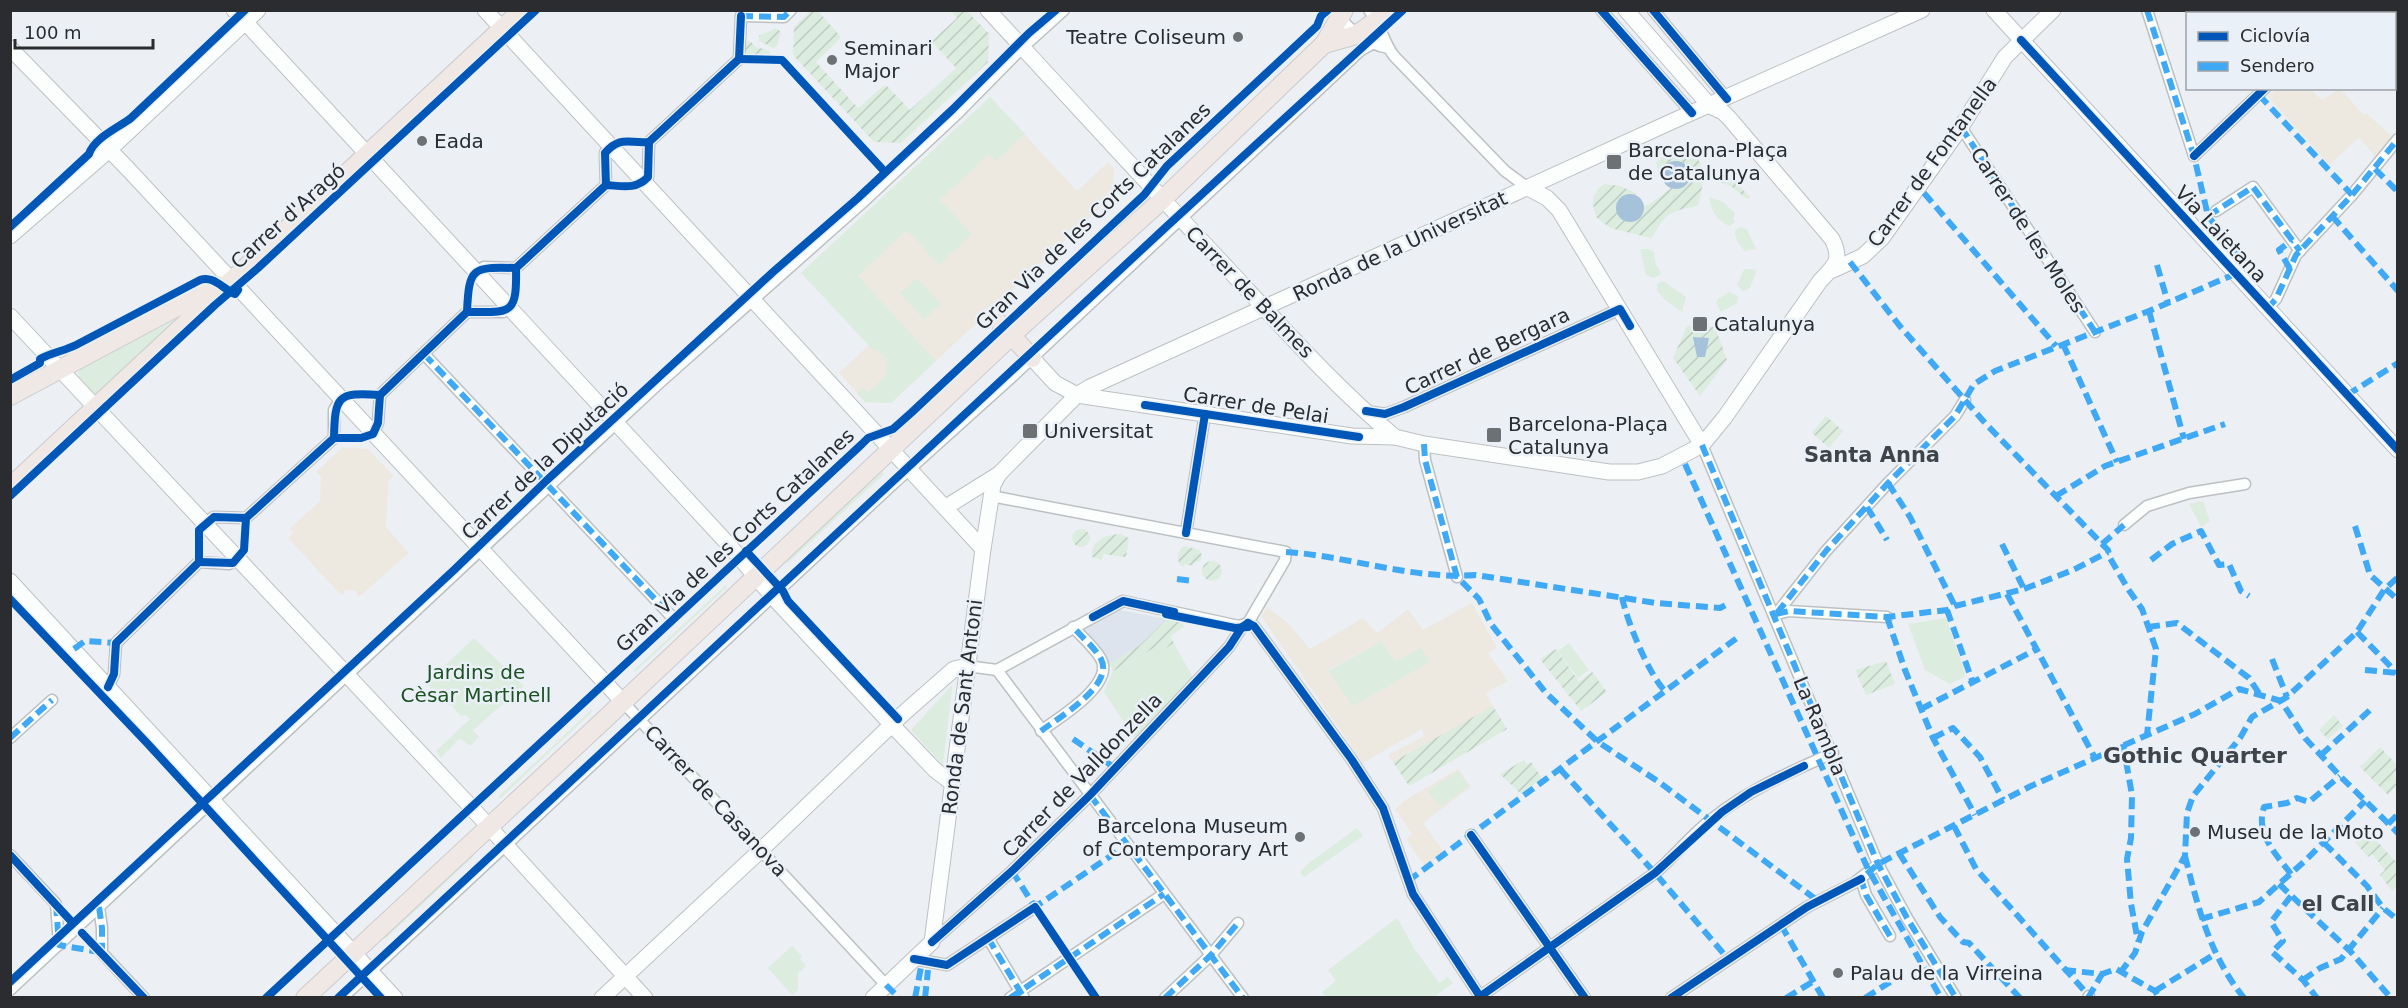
<svg xmlns="http://www.w3.org/2000/svg" width="2408" height="1008" font-family="'DejaVu Sans',sans-serif">
<style>
.built{fill:#dde4ed}
.education{fill:#ede9e0;fill-rule:evenodd}
.green{fill:#dcecdf}
.garden{fill:url(#garden-furrows)}
.water{fill:#a5c2da}
.lines{fill:none;stroke-linecap:round;stroke-linejoin:round}
.street-casing{stroke:#bdc0c2;stroke-width:13}
.secondary-casing{stroke:#bdc0c2;stroke-width:17}
.primary-casing{stroke:#c9cbcd;stroke-width:20}
.street{stroke:#fcfdfd;stroke-width:10}
.secondary{stroke:#fcfdfd;stroke-width:15}
.primary{stroke:#f0e8e5;stroke-width:18}
.quiet{stroke:#3fa9f5;stroke-width:6;stroke-dasharray:12 6;stroke-linecap:butt}
.cycleway-casing{stroke:#e9f0f7;stroke-width:11}
.cycleway{stroke:#0057b8;stroke-width:8}
.poi-dot{fill:#6e7174;stroke:#e9f0f7;stroke-width:2}
.labels{text-anchor:middle;stroke-width:5;stroke-linejoin:round;paint-order:stroke}
.poi-label{font-size:20px;fill:#2a2c2f;stroke:#e9f0f7;text-anchor:start}
.street-label{font-size:20px;fill:#2a2c2f;stroke:#e9f0f7}
.park-label{font-size:20px;fill:#1e5122;stroke:#e9f0f7}
.neighbourhood-label{font-size:21px;font-weight:bold;fill:#3e4449;stroke:#e9f0f7}
.quarter-label{font-size:22px;font-weight:bold;fill:#3e4449;stroke:#e9f0f7}
</style>
<defs>
<pattern id="garden-furrows" width="10" height="10" patternUnits="userSpaceOnUse" patternTransform="scale(1.5)"><rect width="10" height="10" fill="#dcecdf"/><path d="M-1 1l2-2M0 10L10 0M9 11l2-2" fill="none" stroke="#bdcbc0"/></pattern>
</defs>
<rect width="100%" height="100%" fill="#ecf0f4"/>
<polygon class="built" points="1120,610 1167,619 1140,646 1109,664 1084,635 1084,630"/>
<g class="education">
<polygon points="2277,89 2310,89 2322,100 2340,89 2364,115 2366,113 2394,138 2377,158 2359,138 2329,165 2268,97"/>
<polygon points="990,97 1077,191 1108,162 1114,169 1113,196 891,403 865,402 839,373 869,345 801,273"/>
<polygon points="343,447 368,449 394,476 389,480 386,527 409,553 360,596 357,596 357,591 344,590 344,595 340,594 288,538 293,533 289,529 320,501 321,477 316,472"/>
<path d="M1472 603 1497 648 1488 653 1508 681 1486 693 1493 707 1393 762 1388 755 1424 736 1422 729 1363 763 1261 616 1267 607 1288 623 1310 649 1363 618 1377 633 1408 609 1423 630ZM1382 641 1395 661 1430 662 1353 706 1328 670Z"/>
<polygon points="1458,769 1471,787 1423,823 1444,852 1425,866 1406,840 1412,834 1395,809 1407,799"/>
</g>
<g class="green">
<polygon points="990,97 1025,134 996,161 989,154 940,200 972,234 939,265 907,230 858,276 936,361 891,403 865,402 857,393 863,388 868,393 886,375 887,360 876,349 874,351 801,273"/>
<path d="M1710 197 1723 202 1735 213 1733 218 1735 222 1730 226C1718 222 1709 209 1710 197Z"/>
<path d="M1740 227 1747 229 1756 249 1745 251C1741 248 1734 237 1735 231Z"/>
<polygon points="1640,249 1648,249 1654,252 1656,265 1661,272 1660,275 1653,278 1646,275"/>
<polygon points="1746,269 1756,270 1756,273 1750,288 1743,291 1737,285 1743,271"/>
<polygon points="917,278 941,304 924,319 900,293"/>
<polygon points="1663,281 1686,297 1682,312 1665,300 1657,291 1657,284"/>
<polygon points="1729,292 1738,296 1737,303 1721,312 1716,302 1718,299"/>
<polygon points="177,319 96,396 79,377 78,373 81,367"/>
<polygon points="882,472 884,474 788,563 786,561"/>
<polygon points="2203,501 2210,521 2201,527 2189,504"/>
<polygon points="726,585 727,587 635,672 634,670"/>
<polygon points="1946,618 1965,673 1964,677 1950,684 1925,670 1908,624"/>
<polygon points="474,638 524,686 473,730 479,737 470,746 460,738 441,758 436,751 470,719 465,715 461,716 450,704 448,706 426,683"/>
<polygon points="1382,641 1395,661 1421,648 1430,662 1353,706 1328,671"/>
<polygon points="1174,643 1194,680 1137,742 1104,692 1113,671 1161,644 1164,648"/>
<polygon points="1569,643 1589,670 1578,678 1558,651"/>
<polygon points="952,685 952,689 943,765 911,730"/>
<polygon points="591,710 593,711 500,799 498,797"/>
<polygon points="1458,771 1469,786 1440,807 1428,791"/>
<polygon points="1357,828 1363,836 1304,877 1300,872 1309,863"/>
<polygon points="472,854 474,856 385,939 383,937"/>
<polygon points="1397,918 1414,948 1439,983 1448,977 1453,983 1434,997 1326,997 1322,992 1336,981 1328,970"/>
<polygon points="792,946 802,956 800,959 806,966 798,973 798,990 792,995 768,968"/>
</g>
<g class="garden">
<polygon points="812,10 818,11 840,36 840,39 816,62 858,108 883,86 887,86 910,110 956,68 933,43 933,40 957,18 951,11 967,11 989,34 988,62 901,143 874,142 793,55 794,27"/>
<polygon points="776,28 781,32 777,46 773,48 759,41 759,36"/>
<polygon points="750,41 756,47 770,51 770,54 762,57 747,55 744,43"/>
<path d="M1681 150C1709 152 1704 187 1698 206 1682 209 1668 210 1659 226 1656 230 1655 234 1651 238L1610 228 1597 218C1591 204 1591 193 1604 184L1620 186 1636 193 1635 195 1624 196 1617 206 1636 220 1642 214 1644 206 1650 204 1671 188 1674 189 1685 185 1689 174 1662 172V176L1659 177 1656 162 1669 153Z"/>
<polygon points="1724,171 1750,197 1747,199 1732,187 1718,181"/>
<polygon points="1687,326 1715,327 1727,360 1700,396 1673,358"/>
<polygon points="1826,416 1843,431 1829,448 1812,433"/>
<circle cx="1081" cy="538" r="9"/>
<path d="M1120 534 1129 538 1126 557 1103 554 1102 560 1092 557C1090 540 1106 535 1120 534Z"/>
<path d="M1184 546 1200 550 1202 556 1200 561 1193 563V566L1184 564V567C1175 563 1177 551 1184 546Z"/>
<circle cx="1212" cy="571" r="10"/>
<polygon points="1167,619 1183,623 1184,627 1170,636 1174,643 1164,649 1161,644 1113,671 1109,664 1140,645"/>
<polygon points="1556,649 1578,680 1578,682 1592,672 1607,692 1581,711 1540,659"/>
<polygon points="1886,661 1895,684 1866,695 1855,670"/>
<polygon points="1493,706 1507,729 1409,786 1393,762"/>
<polygon points="2334,715 2343,726 2328,739 2319,730"/>
<polygon points="2380,747 2397,765 2395,775 2397,785 2388,795 2360,767"/>
<polygon points="1524,760 1527,764 1531,762 1542,778 1521,794 1500,774"/>
<polygon points="2367,830 2395,861 2397,860 2397,886 2392,891 2380,875 2385,870 2372,854 2368,857 2355,842"/>
</g>
<g class="water">
<circle cx="1676" cy="175" r="14"/>
<circle cx="1630" cy="208" r="14"/>
<polygon points="1693,337 1709,338 1705,357 1697,357"/>
</g>
<g class="lines">
<defs>
<g id="street">
<path d="M1333 10C1349 29 1363 43 1388 48"/>
<path d="M1369 10C1381 24 1383 42 1394 56L1505 171 1528 188"/>
<polyline points="1601,10 1692,113"/>
<polyline points="1653,10 1727,99"/>
<polyline points="2147,10 2194,156 2265,88"/>
<polyline points="2347,14 2350,10"/>
<polyline points="741,16 784,17 791,10"/>
<polyline points="1961,127 2095,332"/>
<polyline points="643,182 648,177 649,142 739,59 741,16"/>
<polyline points="2216,211 2253,187 2300,251"/>
<polyline points="475,272 484,267 516,268 606,185 605,153 610,147"/>
<polyline points="2267,309 2276,299 2296,255 2352,195 2398,139"/>
<polyline points="424,354 672,617"/>
<polyline points="1366,411 1385,414 1404,407 1620,309"/>
<polyline points="373,434 378,423 380,395 467,312 503,312 509,308"/>
<polyline points="1424,444 1425,460 1457,577"/>
<polyline points="1702,445 1878,864 1907,918 1956,998"/>
<polyline points="205,523 214,517 246,518 334,438 334,410 341,399"/>
<polyline points="2124,525 2147,506 2189,493 2245,484"/>
<polyline points="1186,533 1205,414"/>
<polyline points="1777,613 1826,551 1888,483 1955,416 1965,400"/>
<polyline points="1777,614 1789,611 1887,617"/>
<polyline points="1248,623 1254,626 1352,760 1383,808 1413,894 1481,998"/>
<polyline points="967,666 997,670 1123,601 1239,626 1248,623"/>
<polyline points="997,670 1243,998"/>
<polyline points="108,687 114,674 116,643 199,562 229,564 238,559"/>
<polyline points="623,702 886,985"/>
<path d="M1041 731C1058 718 1115 685 1101 659 1095 648 1082 637 1073 627"/>
<polyline points="10,738 52,700"/>
<polyline points="1471,835 1585,998"/>
<polyline points="10,855 56,904 59,945"/>
<polyline points="1861,879 1866,895 1890,936"/>
<polyline points="99,907 102,928 102,953 144,998"/>
<polyline points="988,938 1024,998"/>
<polyline points="932,942 1012,871 1090,795 1229,647 1242,627 1248,623 1285,560 1286,552 991,496"/>
<polyline points="914,959 947,965 1035,907"/>
<polyline points="10,990 656,386 862,203 958,113 1022,48 1064,10"/>
<polyline points="342,998 893,484 1014,375 1361,50 1372,44"/>
<polyline points="1010,998 1164,894"/>
<polyline points="1165,998 1211,955 1238,923"/>
<path d="M1478 998 1655 873C1675 856 1691 835 1712 819 1748 790 1790 772 1833 753"/>
<polyline points="1671,998 1807,907 1854,883 1880,863"/>
<polyline points="2088,998 2089,996"/>
</g>
<g id="secondary">
<polyline points="234,10 729,545 773,597 892,725 935,770 952,783"/>
<polyline points="485,10 983,549"/>
<path d="M988 10C1068 97 1148 184 1229 270 1282 327 1335 387 1395 437"/>
<polyline points="1994,10 2398,450"/>
<polyline points="10,48 128,169 623,702"/>
<polyline points="1528,188 1547,198 1559,210 1702,445"/>
<polyline points="10,236 109,150 258,10"/>
<polyline points="1833,270 1863,256 1882,238 1961,127 2005,57 2053,10"/>
<polyline points="10,316 471,807 645,998"/>
<path d="M1032 358 1055 383 1077 395 1352 436 1395 437 1424 444 1609 472H1638L1662 466 1702 445 1725 417 1820 281C1834 266 1843 261 1832 239L1730 119 1723 112 1710 106 1626 10"/>
<polyline points="946,507 999,474 1077,395 1090,387 1673,121 1922,10"/>
<polyline points="10,581 395,998"/>
<polyline points="602,998 761,850 905,712 954,669 967,666"/>
<polyline points="873,998 932,942 983,549 993,485 999,474"/>
</g>
<g id="primary">
<polyline points="1324,44 1356,35 1391,10"/>
<polyline points="1001,324 1032,358"/>
<polyline points="10,396 218,285"/>
<polyline points="10,487 522,10"/>
<polyline points="305,998 605,719 1026,322 1162,200 1324,44 1344,10"/>
</g>
</defs>
<use href="#street" class="street-casing"/>
<use href="#secondary" class="secondary-casing"/>
<use href="#primary" class="primary-casing"/>
<use href="#street" class="street"/>
<use href="#secondary" class="secondary"/>
<use href="#primary" class="primary"/>
<g class="quiet">
<polyline points="2147,10 2194,156 2208,216 2243,261"/>
<polyline points="741,16 784,17 791,10"/>
<polyline points="2259,95 2352,195"/>
<polyline points="1961,127 2095,332"/>
<polyline points="2375,169 2398,192"/>
<polyline points="1924,193 2056,346"/>
<polyline points="2208,216 2253,187 2300,251"/>
<polyline points="2332,216 2398,291"/>
<polyline points="1850,262 1899,325 1985,423 2108,550 2110,558 2128,589 2142,609 2156,649 2147,735"/>
<polyline points="2157,265 2168,303"/>
<polyline points="2290,269 2279,250 2292,240"/>
<polyline points="2267,309 2276,299 2296,255 2352,195 2398,139"/>
<polyline points="2149,311 2184,439"/>
<polyline points="2063,344 2117,462"/>
<polyline points="424,354 672,617"/>
<polyline points="2347,395 2398,363"/>
<polyline points="1424,444 1425,460 1457,577 1479,599 1491,624 1546,693 1598,742 1659,782 1818,901"/>
<polyline points="1702,445 1878,864 1907,918 1956,998"/>
<polyline points="1685,464 1868,869 1941,998"/>
<polyline points="1888,483 1910,517 1955,606"/>
<polyline points="2056,496 2105,466 2225,424"/>
<polyline points="1867,507 1887,540"/>
<polyline points="2355,526 2370,575 2398,600"/>
<polyline points="2002,544 2024,589"/>
<polyline points="2102,544 2124,525"/>
<path d="M1286 552C1349 556 1412 580 1476 575L1656 603 1720 608 1726 605"/>
<polyline points="2151,560 2172,544 2201,531 2219,565 2229,564 2241,591 2249,596"/>
<polyline points="1177,579 1194,581"/>
<polyline points="2007,594 2095,758"/>
<path d="M1622 597C1626 619 1649 675 1665 691"/>
<polyline points="1947,610 1973,683"/>
<polyline points="1777,613 1826,551 1888,483 1955,416 1974,384 1995,371 2149,311 2235,274"/>
<polyline points="1776,614 1789,611 1887,617 1947,610 1955,606 2024,589 2073,570 2108,552"/>
<polyline points="1887,617 1905,670 1933,738 1975,815"/>
<polyline points="2148,627 2177,623 2249,678 2260,695"/>
<polyline points="2357,632 2397,673"/>
<polyline points="74,649 85,641 116,643"/>
<polyline points="2272,659 2287,697"/>
<polyline points="2365,670 2398,673"/>
<polyline points="1921,709 2037,649"/>
<path d="M1041 731C1058 718 1115 685 1101 659 1095 648 1082 637 1073 627"/>
<polyline points="10,738 52,700"/>
<polyline points="1933,738 1953,728 1980,757 2003,800"/>
<polyline points="1073,739 1115,768"/>
<polyline points="2123,744 2132,795 2131,838 2127,859 2131,904 2138,941"/>
<polyline points="2321,755 2370,710"/>
<polyline points="1560,769 1655,873 1729,960"/>
<polyline points="1090,795 1243,998"/>
<polyline points="2388,824 2398,814"/>
<polyline points="1954,826 1976,869 2089,996"/>
<polyline points="2324,843 2367,886 2383,908 2398,920"/>
<polyline points="1899,853 1940,917 1963,942 1969,943 2020,998"/>
<path d="M2185 856C2198 908 2210 956 2244 998"/>
<polyline points="1012,871 1037,910"/>
<path d="M2291 874C2276 854 2255 834 2264 807L2287 803 2297 798 2309 802 2340 776"/>
<polyline points="1408,881 1741,635"/>
<polyline points="2279,884 2350,951 2391,998"/>
<polyline points="2291,896 2271,922 2283,941 2272,952 2303,980 2317,998"/>
<polyline points="56,904 59,945 99,952"/>
<polyline points="99,907 102,928 102,953"/>
<polyline points="1032,909 1127,845"/>
<polyline points="2201,919 2259,902 2306,860 2365,801"/>
<polyline points="1781,925 1823,998"/>
<polyline points="1890,936 1866,895 1861,879 1878,864 2031,786 2195,714 2239,689 2281,701 2305,738 2340,776 2398,833"/>
<polyline points="988,938 1024,998"/>
<polyline points="2064,970 2102,974 2116,969 2155,991 2159,998"/>
<polyline points="2120,973 2135,953 2142,932 2185,856 2187,813 2193,796 2240,738 2252,717 2287,697 2357,632 2384,590 2398,577"/>
<polyline points="2303,980 2320,968 2341,959 2383,908"/>
<polyline points="886,985 899,998"/>
<polyline points="2155,991 2215,954"/>
<polyline points="915,998 922,962"/>
<polyline points="925,998 928,970"/>
<polyline points="1010,998 1164,894"/>
<polyline points="1165,998 1211,955 1238,923"/>
<polyline points="1786,998 1814,981"/>
<polyline points="1865,998 1898,977"/>
<polyline points="2088,998 2102,974"/>
</g>
<defs>
<g id="cycleway">
<polyline points="1601,10 1692,113"/>
<polyline points="1653,10 1727,99"/>
<polyline points="2021,40 2398,450"/>
<polyline points="739,59 782,60 885,172"/>
<polyline points="2194,156 2265,88"/>
<path d="M606 185 605 153C621 135 629 144 649 142L739 59 741 16"/>
<path d="M10 227 89 154C94 138 118 128 131 118L245 10"/>
<path d="M467 312C511 312 517 316 516 268"/>
<path d="M10 380 40 363V359C53 352 64 351 76 345L200 280C213 275 223 289 235 294L238 290"/>
<polyline points="1145,405 1359,437"/>
<polyline points="1366,411 1385,414 1404,407 1620,309 1630,326"/>
<path d="M334 438C335 396 337 392 380 395"/>
<polyline points="10,496 215,305 258,268 536,10"/>
<polyline points="1186,533 1205,414"/>
<polyline points="746,551 783,591 788,601 898,719"/>
<path d="M199 562 233 563 244 550 246 518 334 438H361L373 434 378 423 380 395 467 312C469 267 472 267 516 268L606 185C622 186 636 190 648 177L649 142"/>
<polyline points="10,599 147,743 381,998"/>
<polyline points="1166,611 1166,614 1235,628 1248,627"/>
<polyline points="1093,617 1123,601 1174,612"/>
<polyline points="1248,623 1254,626 1352,760 1383,808 1413,894 1481,998"/>
<polyline points="108,687 114,674 116,643 199,562 199,530 214,517 246,518"/>
<polyline points="1471,835 1585,998"/>
<polyline points="10,855 71,921"/>
<polyline points="82,933 144,998"/>
<polyline points="932,942 1012,871 1090,795 1229,647 1242,627 1248,623"/>
<polyline points="914,959 947,965 1035,907 1096,998"/>
<polyline points="10,982 454,570 546,481 773,272 858,198 953,109 1029,33 1056,10"/>
<polyline points="266,998 862,444 868,438 893,429 911,413 1144,195 1167,166 1317,26 1321,16 1328,10"/>
<polyline points="338,998 1166,227 1403,10"/>
<polyline points="1478,998 1655,873 1722,812 1751,792 1804,766"/>
<polyline points="1671,998 1807,907 1861,879"/>
</g>
</defs>
<use href="#cycleway" class="cycleway-casing"/>
<use href="#cycleway" class="cycleway"/>
</g>
<g class="poi-dot">
<circle cx="1238" cy="37" r="6"/>
<circle cx="832" cy="60" r="6"/>
<circle cx="422" cy="141" r="6"/>
<rect x="1606" y="154" width="16" height="16" rx="3"/>
<rect x="1692" y="316" width="16" height="16" rx="3"/>
<rect x="1022" y="423" width="16" height="16" rx="3"/>
<rect x="1486" y="427" width="16" height="16" rx="3"/>
<circle cx="2195" cy="832" r="6"/>
<circle cx="1300" cy="837" r="6"/>
<circle cx="1838" cy="973" r="6"/>
</g>
<g class="labels">
<g class="poi-label">
<text x="1226" y="44" text-anchor="end">Teatre Coliseum</text>
<text x="844" y="55">Seminari<tspan x="844" dy="23">Major</tspan></text>
<text x="434" y="148">Eada</text>
<text x="1628" y="157">Barcelona-Plaça<tspan x="1628" dy="23">de Catalunya</tspan></text>
<text x="1714" y="331">Catalunya</text>
<text x="1508" y="431">Barcelona-Plaça<tspan x="1508" dy="23">Catalunya</tspan></text>
<text x="1044" y="438">Universitat</text>
<text x="1288" y="833" text-anchor="end">Barcelona Museum<tspan x="1288" dy="23">of Contemporary Art</tspan></text>
<text x="2207" y="839">Museu de la Moto</text>
<text x="1850" y="980">Palau de la Virreina</text>
</g>
<g class="street-label">
<text transform="translate(1932 162) rotate(-54)" y="7">Carrer de Fontanella</text>
<text transform="translate(288 216) rotate(-42)" y="7">Carrer d'Aragó</text>
<text transform="translate(1093 216) rotate(-44)" y="7">Gran Via de les Corts Catalanes</text>
<text transform="translate(2028 230) rotate(57)" y="7">Carrer de les Moles</text>
<text transform="translate(2221 234) rotate(47)" y="7">Via Laietana</text>
<text transform="translate(1400 246) rotate(-25)" y="7">Ronda de la Universitat</text>
<text transform="translate(1250 292) rotate(46)" y="7">Carrer de Balmes</text>
<text transform="translate(1487 351) rotate(-25)" y="7">Carrer de Bergara</text>
<text transform="translate(1256 405) rotate(9)" y="7">Carrer de Pelai</text>
<text transform="translate(545 461) rotate(-43)" y="7">Carrer de la Diputació</text>
<text transform="translate(735 540) rotate(-43)" y="7">Gran Via de les Corts Catalanes</text>
<text transform="translate(962 707) rotate(-83)" y="7">Ronda de Sant Antoni</text>
<text transform="translate(1820 726) rotate(67)" y="7">La Rambla</text>
<text transform="translate(1082 775) rotate(-46)" y="7">Carrer de Valldonzella</text>
<text transform="translate(716 801) rotate(47)" y="7">Carrer de Casanova</text>
</g>
<g class="park-label">
<text x="476" y="679">Jardins de<tspan x="476" dy="23">Cèsar Martinell</tspan></text>
</g>
<g class="neighbourhood-label">
<text x="1872" y="462">Santa Anna</text>
<text x="2338" y="911">el Call</text>
</g>
<g class="quarter-label">
<text x="2195" y="763">Gothic Quarter</text>
</g>
</g>
<rect width="2408" height="1008" fill="none" stroke="#2a2c2f" stroke-width="24"/>
<rect x="2186" y="12" width="210" height="78" fill="#e9f0f7" stroke="#9da2a7" stroke-width="1.5"/>
<rect x="2198" y="32" width="30" height="9" fill="#0057b8" stroke="#9da2a7" stroke-width="1.5"/>
<text x="2240" y="42" font-size="18" fill="#2a2c2f">Ciclovía</text>
<rect x="2198" y="62" width="30" height="9" fill="#3fa9f5" stroke="#9da2a7" stroke-width="1.5"/>
<text x="2240" y="72" font-size="18" fill="#2a2c2f">Sendero</text>
<path d="M15 39v9h138v-9" fill="none" stroke="#2a2c2f" stroke-width="3"/>
<text x="24" y="39" font-size="18" fill="#2a2c2f" stroke="#e9f0f7" stroke-width="4.5" paint-order="stroke">100 m</text>
</svg>
